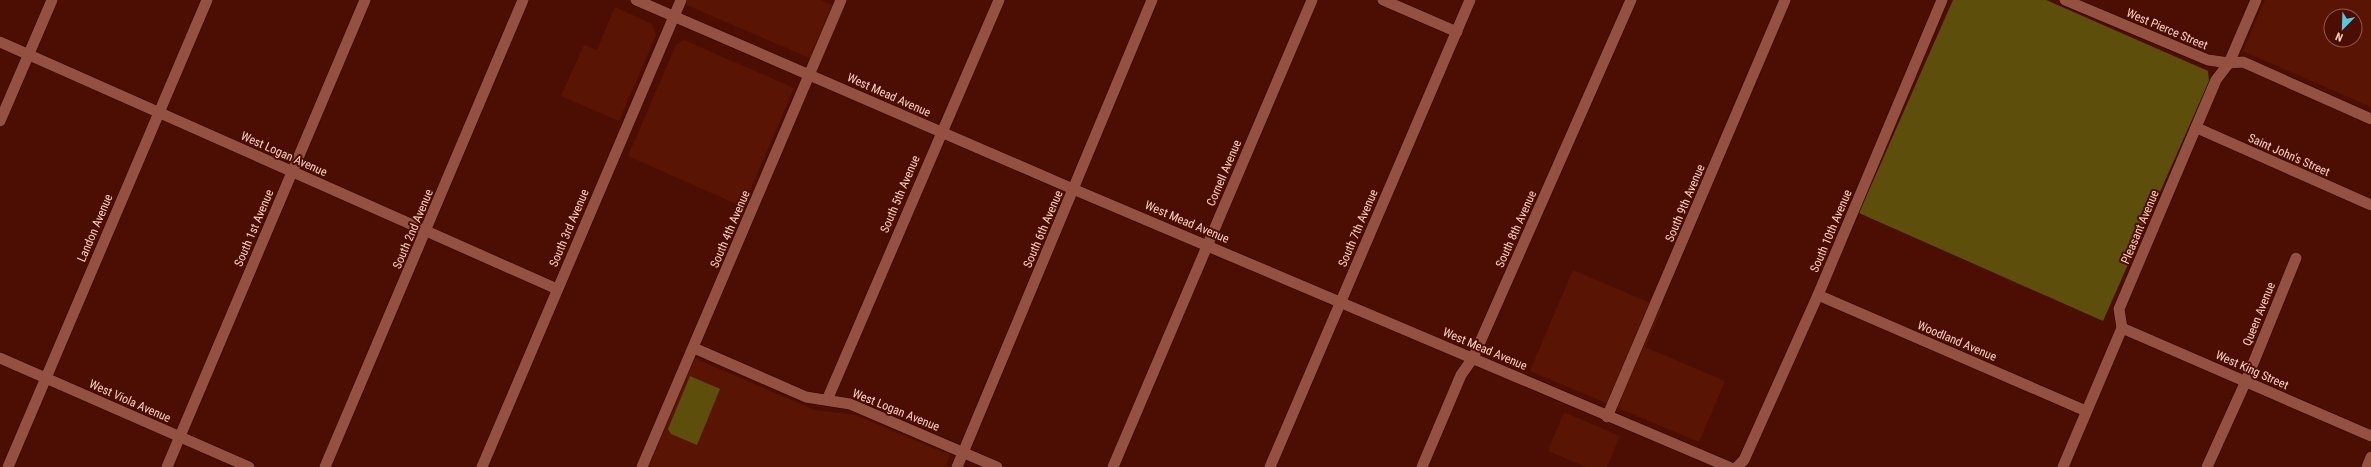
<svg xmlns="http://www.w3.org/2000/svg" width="2371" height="467" font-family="'Roboto Condensed',sans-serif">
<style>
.built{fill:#5a1404;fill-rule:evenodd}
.green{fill:#5e4e0c}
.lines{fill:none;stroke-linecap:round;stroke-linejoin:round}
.minor-casing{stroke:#2a0000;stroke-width:12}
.tertiary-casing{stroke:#2a0000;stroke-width:12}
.minor{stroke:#945040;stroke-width:11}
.tertiary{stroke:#945040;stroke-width:11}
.labels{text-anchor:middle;stroke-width:4;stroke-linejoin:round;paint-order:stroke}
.street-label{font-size:12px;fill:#f9d1c7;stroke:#4c0e02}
</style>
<rect width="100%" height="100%" fill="#4c0e02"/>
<g class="built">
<polygon points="675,0 821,0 844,10 821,63"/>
<path d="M2265 0H2371V107L2243 51ZM2331 16H2355V40H2331Z"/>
<polygon points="615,7 652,24 656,35 619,121 561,96 584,45 597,50"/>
<polygon points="684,40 794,88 743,207 628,156 676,45"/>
<polygon points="1573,270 1662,308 1645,347 1725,381 1699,442 1530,371"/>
<polygon points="694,358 815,410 855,415 950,455 945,467 648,467"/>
<polygon points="1564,412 1620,436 1607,467 1586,467 1548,451"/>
</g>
<g class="green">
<polygon points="1953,0 2046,0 2208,71 2209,81 2103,321 1859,213"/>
<polygon points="690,376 720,389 697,445 671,434 668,429"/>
</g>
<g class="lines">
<defs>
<g id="minor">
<polyline points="1383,0 1457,32"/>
<polyline points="2065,0 2208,60 2229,63 2243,62 2371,119"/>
<polyline points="0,42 557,289"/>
<polyline points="0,121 52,0"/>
<polyline points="2197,128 2371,205"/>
<polyline points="1818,295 2086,411"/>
<polyline points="2122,328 2371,436"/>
<polyline points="694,348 806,397 850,404 997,467"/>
<polyline points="0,358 249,467"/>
<polyline points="827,400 999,0"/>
<polyline points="1607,417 1785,0"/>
<polyline points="8,467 207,0"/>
<polyline points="167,467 365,0"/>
<polyline points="325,467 523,0"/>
<polyline points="642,467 841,0"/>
<polyline points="957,467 1152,0"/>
<polyline points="1113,467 1312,0"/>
<polyline points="1270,467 1470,0"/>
<polyline points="1422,467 1461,375 1473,358 1631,0"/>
<polyline points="1737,467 1744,460 1818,295 1942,0"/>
<polyline points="2063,467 2122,328 2119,309 2216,80 2229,63 2256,0"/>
<polyline points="2207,467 2246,381 2296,258"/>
<polyline points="2367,467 2371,457"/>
</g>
<g id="tertiary">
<polyline points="636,0 1073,189 1729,467"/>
<polyline points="482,467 681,0"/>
</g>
</defs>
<use href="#minor" class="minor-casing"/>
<use href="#tertiary" class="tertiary-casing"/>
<use href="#minor" class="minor"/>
<use href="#tertiary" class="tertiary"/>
</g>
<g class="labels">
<g class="street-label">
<text transform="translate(2167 29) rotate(23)" y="4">West Pierce Street</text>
<text transform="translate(889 95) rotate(24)" y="4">West Mead Avenue</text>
<text transform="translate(284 154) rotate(24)" y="4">West Logan Avenue</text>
<text transform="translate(2289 155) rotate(24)" y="4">Saint John's Street</text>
<text transform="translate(1224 173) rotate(-67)" y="4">Cornell Avenue</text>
<text transform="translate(900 194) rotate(-67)" y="4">South 5th Avenue</text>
<text transform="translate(1685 203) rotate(-67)" y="4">South 9th Avenue</text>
<text transform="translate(1187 222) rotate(23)" y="4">West Mead Avenue</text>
<text transform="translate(2140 227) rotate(-67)" y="4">Pleasant Avenue</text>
<text transform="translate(95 228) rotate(-67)" y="4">Landon Avenue</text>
<text transform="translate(254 228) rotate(-67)" y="4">South 1st Avenue</text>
<text transform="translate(569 228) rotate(-67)" y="4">South 3rd Avenue</text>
<text transform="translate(1358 228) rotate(-67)" y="4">South 7th Avenue</text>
<text transform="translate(413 229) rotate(-67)" y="4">South 2nd Avenue</text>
<text transform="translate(730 229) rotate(-67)" y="4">South 4th Avenue</text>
<text transform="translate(1043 229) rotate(-67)" y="4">South 6th Avenue</text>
<text transform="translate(1516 229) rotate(-66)" y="4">South 8th Avenue</text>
<text transform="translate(1831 231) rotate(-67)" y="4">South 10th Avenue</text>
<text transform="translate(2259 314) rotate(-68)" y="4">Queen Avenue</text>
<text transform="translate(1957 341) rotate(23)" y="4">Woodland Avenue</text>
<text transform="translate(1485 349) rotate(23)" y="4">West Mead Avenue</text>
<text transform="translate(2252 370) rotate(24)" y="4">West King Street</text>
<text transform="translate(130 401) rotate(24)" y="4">West Viola Avenue</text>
<text transform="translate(896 410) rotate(22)" y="4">West Logan Avenue</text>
</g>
</g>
<g transform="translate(2343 28) rotate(203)"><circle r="19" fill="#4c0e02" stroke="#915c51"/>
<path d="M0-3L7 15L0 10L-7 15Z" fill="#56c9e1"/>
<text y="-6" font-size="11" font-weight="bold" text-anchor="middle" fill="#f9d1c7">N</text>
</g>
</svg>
